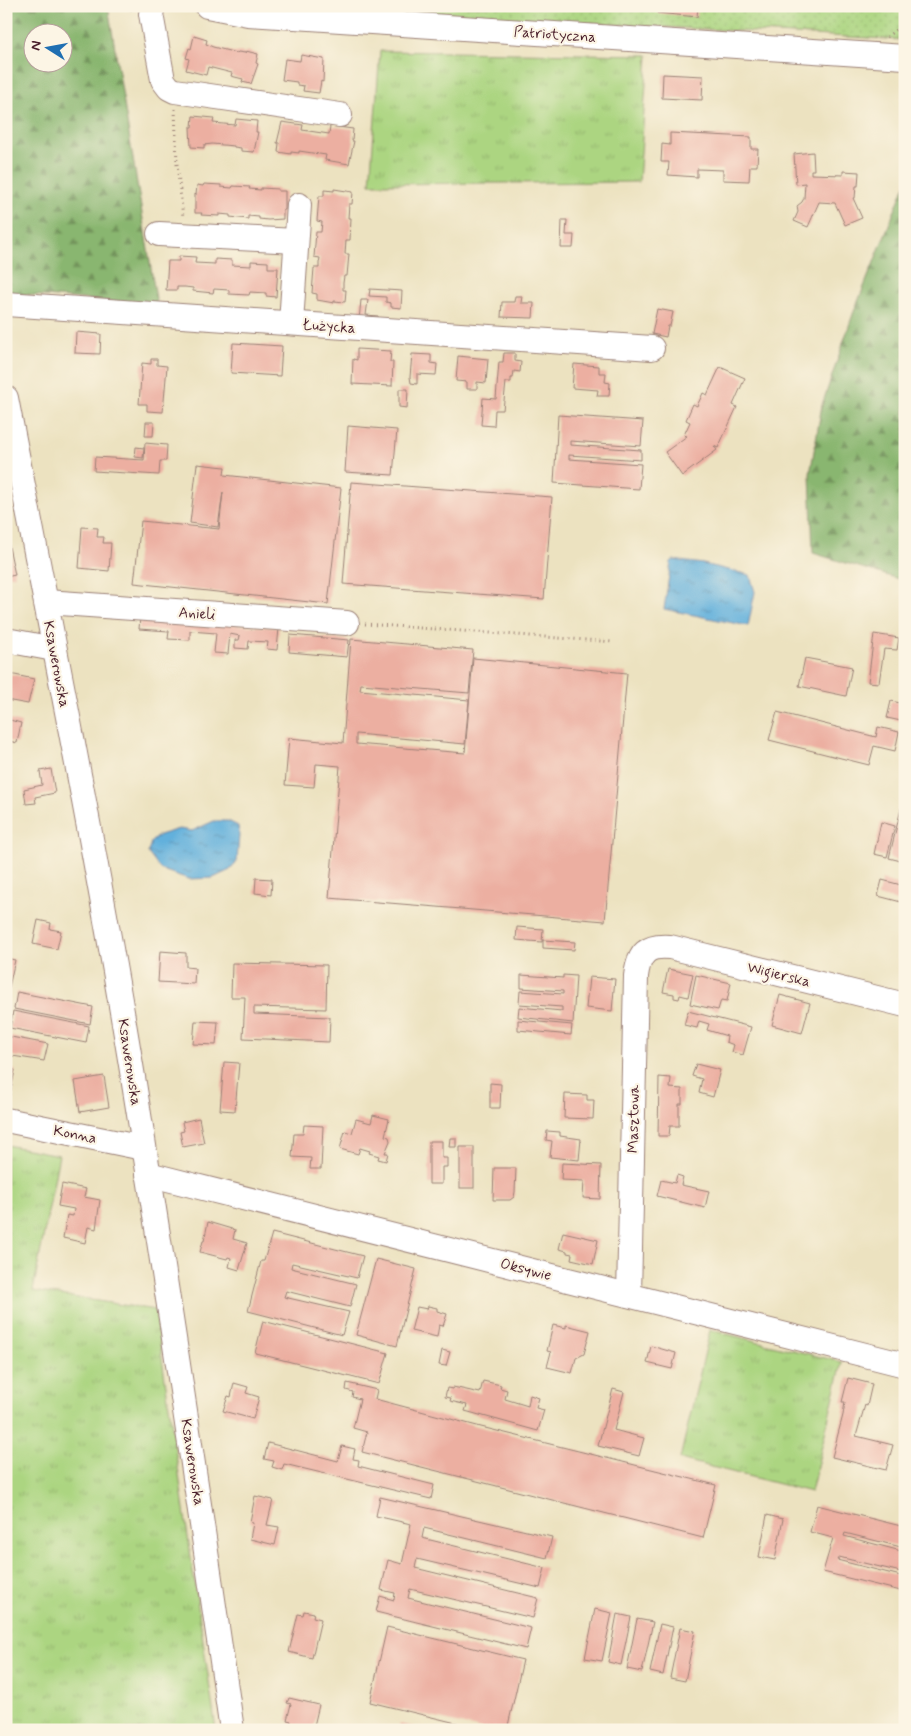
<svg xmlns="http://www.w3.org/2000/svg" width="911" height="1736" font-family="Mynerve,sans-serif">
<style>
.grass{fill:url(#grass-tufts);stroke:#7b7a56}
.forest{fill:url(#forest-firs);stroke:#6a6a4d;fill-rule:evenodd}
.park{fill:url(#park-dots);stroke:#7b7a56}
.water{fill:url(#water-ripples);stroke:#566884}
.building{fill:#ecafa1}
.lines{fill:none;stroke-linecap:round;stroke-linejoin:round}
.minor-casing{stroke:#9b8076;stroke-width:26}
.path{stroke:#9b8076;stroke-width:3;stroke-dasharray:1 4;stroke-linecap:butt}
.minor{stroke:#fff;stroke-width:24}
.labels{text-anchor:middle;stroke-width:4.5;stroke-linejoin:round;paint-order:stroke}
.street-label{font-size:15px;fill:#4a1f2b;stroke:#fcf5e5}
</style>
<defs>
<pattern id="grass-tufts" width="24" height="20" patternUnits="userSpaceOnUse" patternTransform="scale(1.25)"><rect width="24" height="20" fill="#acd581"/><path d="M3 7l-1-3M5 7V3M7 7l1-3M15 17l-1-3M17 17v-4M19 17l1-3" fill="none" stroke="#96b670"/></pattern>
<pattern id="forest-firs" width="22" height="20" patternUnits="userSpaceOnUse" patternTransform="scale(1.25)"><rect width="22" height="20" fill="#89b66f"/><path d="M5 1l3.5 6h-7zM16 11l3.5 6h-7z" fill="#72935b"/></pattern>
<pattern id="park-dots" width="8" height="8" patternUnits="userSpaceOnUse" patternTransform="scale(1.25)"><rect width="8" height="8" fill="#acd581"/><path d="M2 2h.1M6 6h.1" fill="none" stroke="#96b670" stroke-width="1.8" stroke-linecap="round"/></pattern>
<pattern id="water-ripples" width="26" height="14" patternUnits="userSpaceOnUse" patternTransform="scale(1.25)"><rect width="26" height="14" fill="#62b0dc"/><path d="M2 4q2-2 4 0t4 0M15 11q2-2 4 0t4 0" fill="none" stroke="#538fb3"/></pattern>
</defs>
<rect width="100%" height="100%" fill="#fcf5e5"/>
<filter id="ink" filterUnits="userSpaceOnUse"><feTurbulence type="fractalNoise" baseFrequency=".02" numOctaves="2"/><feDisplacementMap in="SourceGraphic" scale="10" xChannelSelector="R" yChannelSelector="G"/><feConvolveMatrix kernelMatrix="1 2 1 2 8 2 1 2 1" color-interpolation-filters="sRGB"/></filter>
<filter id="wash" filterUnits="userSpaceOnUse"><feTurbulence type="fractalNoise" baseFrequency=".0096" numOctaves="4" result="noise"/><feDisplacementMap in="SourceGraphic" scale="20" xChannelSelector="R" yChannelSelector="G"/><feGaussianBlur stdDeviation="1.12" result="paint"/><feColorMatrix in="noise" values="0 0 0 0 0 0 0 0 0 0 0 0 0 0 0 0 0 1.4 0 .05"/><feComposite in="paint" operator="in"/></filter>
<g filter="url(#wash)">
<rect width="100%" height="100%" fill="#ece2c0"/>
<g class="grass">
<polygon points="380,51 648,55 639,182 370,184"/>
<polygon points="6,1145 59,1155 33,1291 155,1310 216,1730 6,1730"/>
<polygon points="710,1330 842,1362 811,1492 680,1459"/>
</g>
<g class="forest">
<path d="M6 6H108L157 305 6 293ZM32 32H62V62H32Z"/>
<polygon points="905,185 905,581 813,553 810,474 822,405 853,314"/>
</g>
<polygon class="park" points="274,6 905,6 905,40"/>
<g class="water">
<polygon points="673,560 703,564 750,575 755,592 748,626 664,609 671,562"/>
<polygon points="214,821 228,821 238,826 239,835 237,862 230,870 213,878 189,879 162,870 160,869 148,853 151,842 159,835 179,829 192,831"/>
</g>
<g id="blocks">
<g class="building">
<polygon points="121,6 133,6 132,10 120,8"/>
<polygon points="658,6 698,6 697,17 657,13"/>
<polygon points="194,36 207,40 206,44 213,47 237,53 238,52 245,53 246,51 258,54 256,63 258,64 251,84 242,82 243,79 231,76 232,73 208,67 206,75 186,70 189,59 186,58 189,48 191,49"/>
<polygon points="301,55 324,59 323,82 321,81 319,93 303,91 304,86 297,85 297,82 282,80 285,59 300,61"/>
<polygon points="663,74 703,76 702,100 662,98"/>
<polygon points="193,116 214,118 213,123 235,125 236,119 257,121 256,132 258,132 254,152 241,151 241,148 234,147 234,146 212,144 204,145 204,148 191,147 190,127 192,127"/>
<polygon points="282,122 303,125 302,130 329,134 330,126 353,129 352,141 354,141 349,164 325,160 326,155 299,151 299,153 291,152 291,154 278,152 279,143 277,143"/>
<polygon points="670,133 751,137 751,149 758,149 757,166 750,166 749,181 723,180 723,170 697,169 697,177 668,175 669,162 661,162 662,144 670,145"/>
<polygon points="813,152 814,170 811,170 811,174 843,175 843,171 859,172 858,186 856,186 855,198 853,198 862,218 845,225 835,203 819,202 808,227 794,221 798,212 797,206 802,202 804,198 805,183 796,184 794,154"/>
<polygon points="204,184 221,185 221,187 232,188 233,186 250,187 249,189 261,190 261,188 278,189 278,191 285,191 285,210 283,210 283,219 268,220 259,219 259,217 248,216 248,219 230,217 230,215 219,214 219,216 201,215 202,213 195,213 195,194 196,195 197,185 203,186"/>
<polygon points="334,189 353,192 352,204 349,204 348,218 351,218 350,240 346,240 345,254 349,254 347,276 344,276 343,283 343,290 346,290 345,302 334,301 334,303 317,300 317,294 312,293 314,268 319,268 319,263 320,258 314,257 316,232 321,232 322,222 317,221 319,196 324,196 324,190 334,191"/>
<polygon points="562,220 567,220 566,235 574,235 573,248 561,248"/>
<polygon points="179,256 196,257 195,263 215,264 215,259 232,260 232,265 251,266 251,261 268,262 268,268 278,268 276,297 266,296 266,293 250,292 249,295 229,294 229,290 214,289 213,293 193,291 193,288 185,287 177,287 177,290 166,290 168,261 179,261"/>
<polygon points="370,289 402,291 401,308 391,307 391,303 386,302 386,297 369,296"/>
<polygon points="515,296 522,296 521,303 534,303 533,318 501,317 502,302 514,302"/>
<polygon points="361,300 368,300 366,315 378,316 378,321 359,320"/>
<polygon points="657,309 673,312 670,326 668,326 666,337 652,334"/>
<polygon points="76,332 101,334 100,354 75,353"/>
<polygon points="233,343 282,346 280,376 231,373"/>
<polygon points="357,349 391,351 390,362 393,362 392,386 352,384 353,359 357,360"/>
<polygon points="504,353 515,353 515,361 521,362 520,372 514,371 513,378 511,378 511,382 506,382 503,410 495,410 494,426 481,425 483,398 496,399 499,362 503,362"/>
<polygon points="412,354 431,355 431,363 437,364 436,375 417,374 417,384 411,383 410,377"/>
<polygon points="458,356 488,359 486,383 477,382 477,389 467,389 467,382 456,381"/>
<polygon points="151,359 157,359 157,365 167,366 163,412 147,411 147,404 139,404 142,363 151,364"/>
<polygon points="574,364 599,366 599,373 606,373 605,382 610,383 609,396 597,396 598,390 572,388"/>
<polygon points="720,367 745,378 733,405 737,407 718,448 714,446 717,450 682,476 665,452 687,436 684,435 690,422 686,420 693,404 697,406 703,393 707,395"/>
<polygon points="399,389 408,389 407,408 399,407"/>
<polygon points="558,415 643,421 641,446 570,441 570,445 641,450 641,460 569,455 569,459 641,464 639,489 554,483"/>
<polygon points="146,422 154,422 153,436 145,436"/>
<polygon points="348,426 397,430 393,475 345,472"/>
<polygon points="145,443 167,445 166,461 160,461 159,475 94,471 95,457 144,460"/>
<polygon points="136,447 144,448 143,458 135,457"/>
<polygon points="197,464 225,467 224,475 341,488 328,604 134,583 141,521 219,529 223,492 218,527 190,523"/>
<polygon points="351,482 552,497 544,599 343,584"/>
<polygon points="82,527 98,528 97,537 104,537 103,543 111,543 109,571 79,568"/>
<polygon points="8,542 15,575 6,577 6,543"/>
<polygon points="140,617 279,628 277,650 267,649 268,642 249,641 248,649 235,648 235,640 239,640 240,636 230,634 228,654 214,653 216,633 190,631 190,640 168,639 169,631 139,629"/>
<polygon points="874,634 899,638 897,650 884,649 879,683 868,682"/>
<polygon points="290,635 349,640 347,657 289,652"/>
<polygon points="351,639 473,650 469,693 361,684 360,690 469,700 465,744 356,734 356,744 465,753 473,658 627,673 605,921 329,898 340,766 316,764 314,787 285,785 289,738 343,743"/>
<polygon points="805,658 852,667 846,696 799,686"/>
<polygon points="10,674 34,679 28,704 6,700 6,689"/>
<polygon points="891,701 905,704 901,721 887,718"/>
<polygon points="777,712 876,737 878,727 899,732 895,751 874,746 869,765 769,740"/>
<polygon points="6,719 21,723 17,743 6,740"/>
<polygon points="51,769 55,793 35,797 36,803 26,804 24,789 42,785 40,771"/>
<polygon points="902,805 905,805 905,862 889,858"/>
<polygon points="881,822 895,826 887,857 874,854"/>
<polygon points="256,878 272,879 271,895 255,893"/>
<polygon points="882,880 905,886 905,903 878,896"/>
<polygon points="38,920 51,923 50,929 61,931 57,949 33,944"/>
<polygon points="517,927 543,929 542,942 516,940"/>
<polygon points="543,940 575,942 574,950 543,948"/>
<polygon points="160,951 186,953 186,967 195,968 194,984 158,982"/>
<polygon points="6,958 15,960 7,996 6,996"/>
<polygon points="232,963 327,965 326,1009 254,1007 254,1014 330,1017 329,1042 243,1038 245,997 231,997"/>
<polygon points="668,969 693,974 688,997 680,995 679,999 674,998 674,994 663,992"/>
<polygon points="521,975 563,978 563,975 576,976 573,1023 518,1017 519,1007 562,1011 562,1007 519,1004 520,991 563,994 563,991 521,988"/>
<polygon points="696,975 731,983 727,1001 721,1000 718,1010 690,1004"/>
<polygon points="589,977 615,979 612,1011 586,1008"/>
<polygon points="17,992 93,1007 90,1024 14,1009"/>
<polygon points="780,995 810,1003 802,1033 772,1025"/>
<polygon points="13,1011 89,1026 86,1043 10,1028"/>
<polygon points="688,1011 751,1027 743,1055 732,1052 734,1045 726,1042 727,1036 707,1030 709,1024 699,1021 697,1028 684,1025"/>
<polygon points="518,1020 572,1025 571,1035 518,1030"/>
<polygon points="195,1021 218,1022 216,1045 193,1044"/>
<polygon points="6,1036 48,1044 44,1061 6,1055"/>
<polygon points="224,1062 239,1063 235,1111 220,1110"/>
<polygon points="696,1064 720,1070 713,1097 699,1093 702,1079 692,1076"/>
<polygon points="6,1068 15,1070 10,1095 6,1095"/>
<polygon points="104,1076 109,1107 80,1112 75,1081"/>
<polygon points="659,1077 671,1078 670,1088 682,1089 682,1104 679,1104 679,1126 670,1126 669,1136 658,1136"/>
<polygon points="490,1083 501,1084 500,1108 490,1108"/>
<polygon points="565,1094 587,1095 587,1100 594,1100 593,1119 564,1118"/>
<polygon points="373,1115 389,1119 385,1136 389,1137 390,1141 385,1153 388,1153 386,1161 378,1159 379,1156 369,1153 370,1151 360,1148 358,1154 340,1149 345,1131 352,1133 356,1119 371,1123"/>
<polygon points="199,1118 204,1143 183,1147 180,1132 184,1131 182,1122"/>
<polygon points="304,1125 323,1126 321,1169 310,1169 311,1158 292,1157 294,1134 303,1134"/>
<polygon points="547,1131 560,1132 560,1136 581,1139 579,1160 550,1157 552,1141 546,1140"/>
<polygon points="450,1138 456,1138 456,1147 449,1147"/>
<polygon points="429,1141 442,1141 442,1158 447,1158 447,1167 442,1167 442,1184 429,1184"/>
<rect x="460" y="1147" width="14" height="41"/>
<polygon points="562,1163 601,1165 600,1199 583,1198 584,1181 561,1180"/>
<polygon points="494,1168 516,1168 515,1192 514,1197 510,1200 493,1200"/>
<polygon points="677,1175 683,1177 681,1185 709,1191 705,1208 657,1196 661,1180 675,1183"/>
<polygon points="62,1184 86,1189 84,1197 100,1200 96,1229 88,1227 85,1243 63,1238 67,1215 73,1216 74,1209 58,1206"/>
<polygon points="208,1222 235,1230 233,1239 247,1243 239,1270 229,1267 231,1258 228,1257 227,1259 200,1252 203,1241 204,1241"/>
<polygon points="563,1232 598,1240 593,1264 571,1259 572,1254 567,1253 567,1251 559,1249"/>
<polygon points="272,1233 363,1256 357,1278 292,1263 291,1268 356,1284 350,1307 286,1291 284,1297 349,1312 342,1335 248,1311 261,1261 264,1261"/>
<polygon points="376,1259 416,1269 397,1346 356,1335"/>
<polygon points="428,1306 437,1308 437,1311 447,1314 443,1326 439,1325 437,1337 411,1331 417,1307 427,1309"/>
<polygon points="263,1321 388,1353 379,1384 255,1353"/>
<polygon points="553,1325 566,1328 566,1325 590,1331 584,1354 576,1358 572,1373 547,1367 551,1352 547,1351"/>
<polygon points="651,1346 676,1353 672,1369 647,1363"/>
<polygon points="442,1350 450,1352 446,1366 439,1365"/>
<polygon points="848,1378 872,1384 867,1406 865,1405 856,1436 893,1445 886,1470 832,1457 843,1415 845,1402 842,1402"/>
<polygon points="483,1381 501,1385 500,1388 507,1390 505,1399 528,1406 530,1395 539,1398 536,1408 544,1410 538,1431 465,1411 467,1405 450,1401 451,1398 445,1397 447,1388 453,1389 453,1387 480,1393"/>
<polygon points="234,1383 248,1387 246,1393 259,1397 253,1419 223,1411 228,1396 231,1397"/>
<polygon points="347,1383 377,1390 375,1399 481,1427 716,1485 703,1538 362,1452 367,1432 353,1428 360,1399 352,1397 353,1392 346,1390"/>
<polygon points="613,1389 624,1392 614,1430 644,1438 639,1456 598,1446"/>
<polygon points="268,1443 338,1461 342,1446 355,1449 353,1459 359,1460 358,1466 434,1485 431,1499 284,1464 282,1470 272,1467 274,1461 264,1459"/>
<polygon points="255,1496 273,1500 267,1525 279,1527 275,1545 250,1539 253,1523 250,1522"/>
<polygon points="380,1497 552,1537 547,1558 424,1528 422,1538 545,1568 540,1588 417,1559 415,1568 538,1598 533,1618 410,1589 408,1598 531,1628 526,1649 376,1612 380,1596 394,1600 395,1593 381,1590 388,1560 402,1564 411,1524 376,1516"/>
<polygon points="817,1505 905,1527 905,1548 845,1533 844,1536 905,1552 905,1573 839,1557 837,1560 905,1577 905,1592 823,1572 833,1538 810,1532"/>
<polygon points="767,1515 783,1519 775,1560 759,1557"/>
<polygon points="595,1609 612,1613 602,1661 585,1658"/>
<polygon points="304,1611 314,1613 313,1617 321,1619 312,1658 289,1652 298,1614 303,1615"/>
<polygon points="617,1614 631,1617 621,1665 608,1662"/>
<polygon points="637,1619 653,1622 642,1672 627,1669"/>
<polygon points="660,1624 673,1627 663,1675 650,1672"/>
<polygon points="387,1627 523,1660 507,1730 485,1730 370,1702"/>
<polygon points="680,1628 695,1631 685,1681 670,1678"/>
<polygon points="289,1698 319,1705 313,1730 289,1730 291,1721 287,1720 291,1704 287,1703"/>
<polygon points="400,1724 414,1727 413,1730 398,1730"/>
</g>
</g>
</g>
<g filter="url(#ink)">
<use href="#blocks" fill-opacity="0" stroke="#9b8076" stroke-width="1"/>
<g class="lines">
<defs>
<g id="minor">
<polyline points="153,6 151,14 163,80 169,88 175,91 340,115"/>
<polyline points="207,6 248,14 905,57"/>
<polyline points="159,234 296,241"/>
<polyline points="6,304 652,348"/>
<polyline points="291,323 299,205"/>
<path d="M6 398C49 620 94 842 131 1065 167 1286 200 1508 232 1730"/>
<polyline points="46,602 347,623"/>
<polyline points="6,640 54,649"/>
<polyline points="6,1120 143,1148"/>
<polyline points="148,1174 905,1365"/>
<path d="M629 1295 636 976C639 953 647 945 670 947L905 1005"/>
</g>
</defs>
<use href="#minor" class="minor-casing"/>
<g class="path">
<polyline points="887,37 905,22"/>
<polyline points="175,109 177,164 183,217"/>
<polyline points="365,624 614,642"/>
</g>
<use href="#minor" class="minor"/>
</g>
</g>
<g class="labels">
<g class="street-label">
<text transform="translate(555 34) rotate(4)" y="5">Patriotyczna</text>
<text transform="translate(329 326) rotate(4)" y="5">Łużycka</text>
<text transform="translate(197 613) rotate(4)" y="5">Anieli</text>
<text transform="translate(57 664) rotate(79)" y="5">Ksawerowska</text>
<text transform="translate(779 974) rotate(14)" y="5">Wigierska</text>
<text transform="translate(130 1062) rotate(81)" y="5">Ksawerowska</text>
<text transform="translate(633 1119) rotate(-89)" y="5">Masztowa</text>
<text transform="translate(75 1134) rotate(11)" y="5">Konna</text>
<text transform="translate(526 1269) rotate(14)" y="5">Oksywie</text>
<text transform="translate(193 1462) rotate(81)" y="5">Ksawerowska</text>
</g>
</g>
<rect width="911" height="1736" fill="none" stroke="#fcf5e5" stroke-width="25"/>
<g transform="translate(48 48) rotate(281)"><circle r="24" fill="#fcf5e5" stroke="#b59f9b"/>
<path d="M0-4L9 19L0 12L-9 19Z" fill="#1f6fb2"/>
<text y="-8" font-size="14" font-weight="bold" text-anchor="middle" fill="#4a1f2b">N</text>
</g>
</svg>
